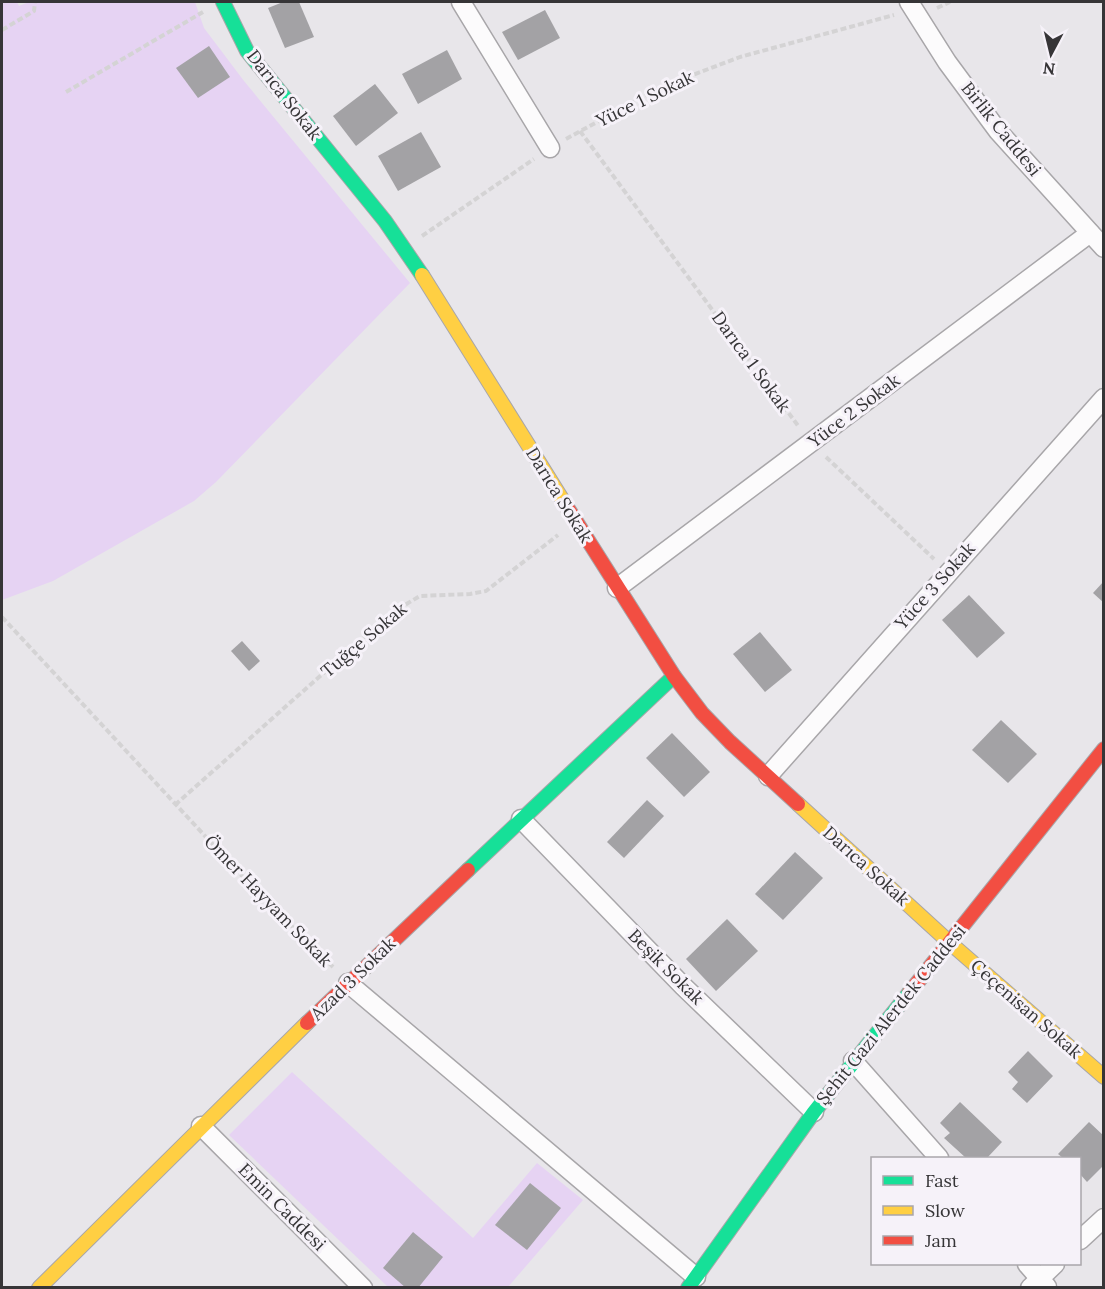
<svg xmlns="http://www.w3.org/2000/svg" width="1105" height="1289" font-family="Lora,serif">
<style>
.green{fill:#e6d3f3}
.building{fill:#a3a2a5}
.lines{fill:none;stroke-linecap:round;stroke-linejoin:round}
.street-casing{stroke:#a8a6a9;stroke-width:21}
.fast-casing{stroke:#a8a6a9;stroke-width:16}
.slow-casing{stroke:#a8a6a9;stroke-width:16}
.jam-casing{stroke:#a8a6a9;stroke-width:16}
.path{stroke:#d4d3d4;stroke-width:4;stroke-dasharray:6 3;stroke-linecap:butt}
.street{stroke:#fcfbfc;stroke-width:18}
.fast{stroke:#16e098;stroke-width:14}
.slow{stroke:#ffcf43;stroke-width:14}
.jam{stroke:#f24e42;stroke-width:14}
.labels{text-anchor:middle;stroke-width:6;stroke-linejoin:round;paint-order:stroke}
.street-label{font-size:18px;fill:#363537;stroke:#f6f2f9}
</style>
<rect width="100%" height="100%" fill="#e8e6ea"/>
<g class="green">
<polygon points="2,2 17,2 19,6 29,2 195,2 204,28 244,81 410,283 216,482 194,501 53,581 2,600"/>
<polygon points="292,1072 473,1238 537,1163 583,1200 508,1287 388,1287 229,1135"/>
</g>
<g class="building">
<polygon points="283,2 299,2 314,37 285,48 268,8"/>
<polygon points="545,10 560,38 518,60 502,32"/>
<polygon points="209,46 230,77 198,98 176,68"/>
<polygon points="447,50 462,79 418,104 402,74"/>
<polygon points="375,84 398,113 356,146 333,116"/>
<polygon points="421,132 441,167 398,191 378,156"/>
<polygon points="1104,581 1104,603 1093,593"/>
<polygon points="969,595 1005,633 977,658 942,620"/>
<polygon points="760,632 792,670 765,692 733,654"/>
<polygon points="242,641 260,661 249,671 231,651"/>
<polygon points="1001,720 1037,754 1008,783 972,750"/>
<polygon points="672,733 710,772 684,797 646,758"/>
<polygon points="647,800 664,816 624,858 607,842"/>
<polygon points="795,852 823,878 783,920 755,894"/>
<polygon points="727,919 758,951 716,991 686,959"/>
<polygon points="1028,1051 1053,1076 1027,1103 1012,1089 1018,1082 1008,1072"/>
<polygon points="960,1102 1002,1142 987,1158 966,1158 944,1138 950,1133 940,1123"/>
<polygon points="1089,1122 1104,1136 1104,1165 1087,1182 1080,1174 1080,1158 1063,1158 1058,1154"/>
<polygon points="530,1183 561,1208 527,1250 495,1225"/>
<polygon points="413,1232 443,1257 418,1288 406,1288 383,1268"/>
</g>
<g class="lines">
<defs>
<g id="street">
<polyline points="461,2 550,148"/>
<polyline points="909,2 947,62 998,131 1104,248"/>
<polyline points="617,588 1090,233"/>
<polyline points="768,776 1104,398"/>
<polyline points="521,819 683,986 814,1112"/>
<polyline points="348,983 696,1277"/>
<polyline points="853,1061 939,1158"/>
<polyline points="201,1126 363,1288"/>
<polyline points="1080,1240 1104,1218"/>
<polyline points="1027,1264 1047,1287"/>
<polyline points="1030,1288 1055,1264"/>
</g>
<g id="fast">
<polyline points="223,2 247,51 385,221 422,275"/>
<polyline points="468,870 674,676"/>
<polyline points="688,1288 814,1112 909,993"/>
</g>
<g id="slow">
<polyline points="422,275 565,504"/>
<polyline points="798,804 949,942 1104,1077"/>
<polyline points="39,1288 307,1023"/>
</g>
<g id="jam">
<polyline points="565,504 674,676 702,713 730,742 798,804"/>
<polyline points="909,993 1104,749"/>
<polyline points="307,1023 468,870"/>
</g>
</defs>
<use href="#street" class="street-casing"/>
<use href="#fast" class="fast-casing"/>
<use href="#slow" class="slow-casing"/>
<use href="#jam" class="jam-casing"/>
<g class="path">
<polyline points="937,8 950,2"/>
<polyline points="2,30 34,11 35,2"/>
<polyline points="66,92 203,12"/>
<polyline points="580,131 799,427"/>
<polyline points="566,139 661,87 740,57 894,15"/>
<polyline points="422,236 534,159"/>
<polyline points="826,457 934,559"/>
<polyline points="2,617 256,891 333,967"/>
<polyline points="175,805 391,613 420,596 470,594 486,591 558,535"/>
</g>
<use href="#street" class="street"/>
<use href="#fast" class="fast"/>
<use href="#slow" class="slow"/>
<use href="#jam" class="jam"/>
</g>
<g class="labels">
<g class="street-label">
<text transform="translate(284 95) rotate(52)" y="6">Darıca Sokak</text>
<text transform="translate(645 99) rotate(-26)" y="6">Yüce 1 Sokak</text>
<text transform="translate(1001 129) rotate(51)" y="6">Birlik Caddesi</text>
<text transform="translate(751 362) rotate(54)" y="6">Darıca 1 Sokak</text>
<text transform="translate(854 411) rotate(-37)" y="6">Yüce 2 Sokak</text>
<text transform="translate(559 495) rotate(58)" y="6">Darıca Sokak</text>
<text transform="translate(935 586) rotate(-48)" y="6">Yüce 3 Sokak</text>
<text transform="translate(364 640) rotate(-40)" y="6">Tuğçe Sokak</text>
<text transform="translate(866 866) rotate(42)" y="6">Darıca Sokak</text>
<text transform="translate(268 901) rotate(46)" y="6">Ömer Hayyam Sokak</text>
<text transform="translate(666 967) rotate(45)" y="6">Beşik Sokak</text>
<text transform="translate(353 979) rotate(-44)" y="6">Azad 3 Sokak</text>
<text transform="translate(1026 1009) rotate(41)" y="6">Çeçenisan Sokak</text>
<text transform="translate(891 1015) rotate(-51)" y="6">Şehit Gazi Alerdek Caddesi</text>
<text transform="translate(282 1207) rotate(45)" y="6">Emin Caddesi</text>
</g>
</g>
<rect width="1105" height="1289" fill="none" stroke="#363537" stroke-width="6"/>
<rect x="871" y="1157" width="210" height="108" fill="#f6f2f9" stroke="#a9a6ab" stroke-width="1.5"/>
<rect x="883" y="1176" width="30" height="9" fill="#16e098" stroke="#a9a6ab" stroke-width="1.5"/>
<text x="925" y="1187" font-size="18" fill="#363537">Fast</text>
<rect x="883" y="1206" width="30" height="9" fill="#ffcf43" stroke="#a9a6ab" stroke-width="1.5"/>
<text x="925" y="1217" font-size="18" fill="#363537">Slow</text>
<rect x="883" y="1236" width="30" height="9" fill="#f24e42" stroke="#a9a6ab" stroke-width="1.5"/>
<text x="925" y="1247" font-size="18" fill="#363537">Jam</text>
<g transform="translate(1051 54) rotate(187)" stroke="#f6f2f9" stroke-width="4.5" paint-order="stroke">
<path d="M0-4.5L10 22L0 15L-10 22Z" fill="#363537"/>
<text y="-9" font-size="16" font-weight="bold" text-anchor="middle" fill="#363537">N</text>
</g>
</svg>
